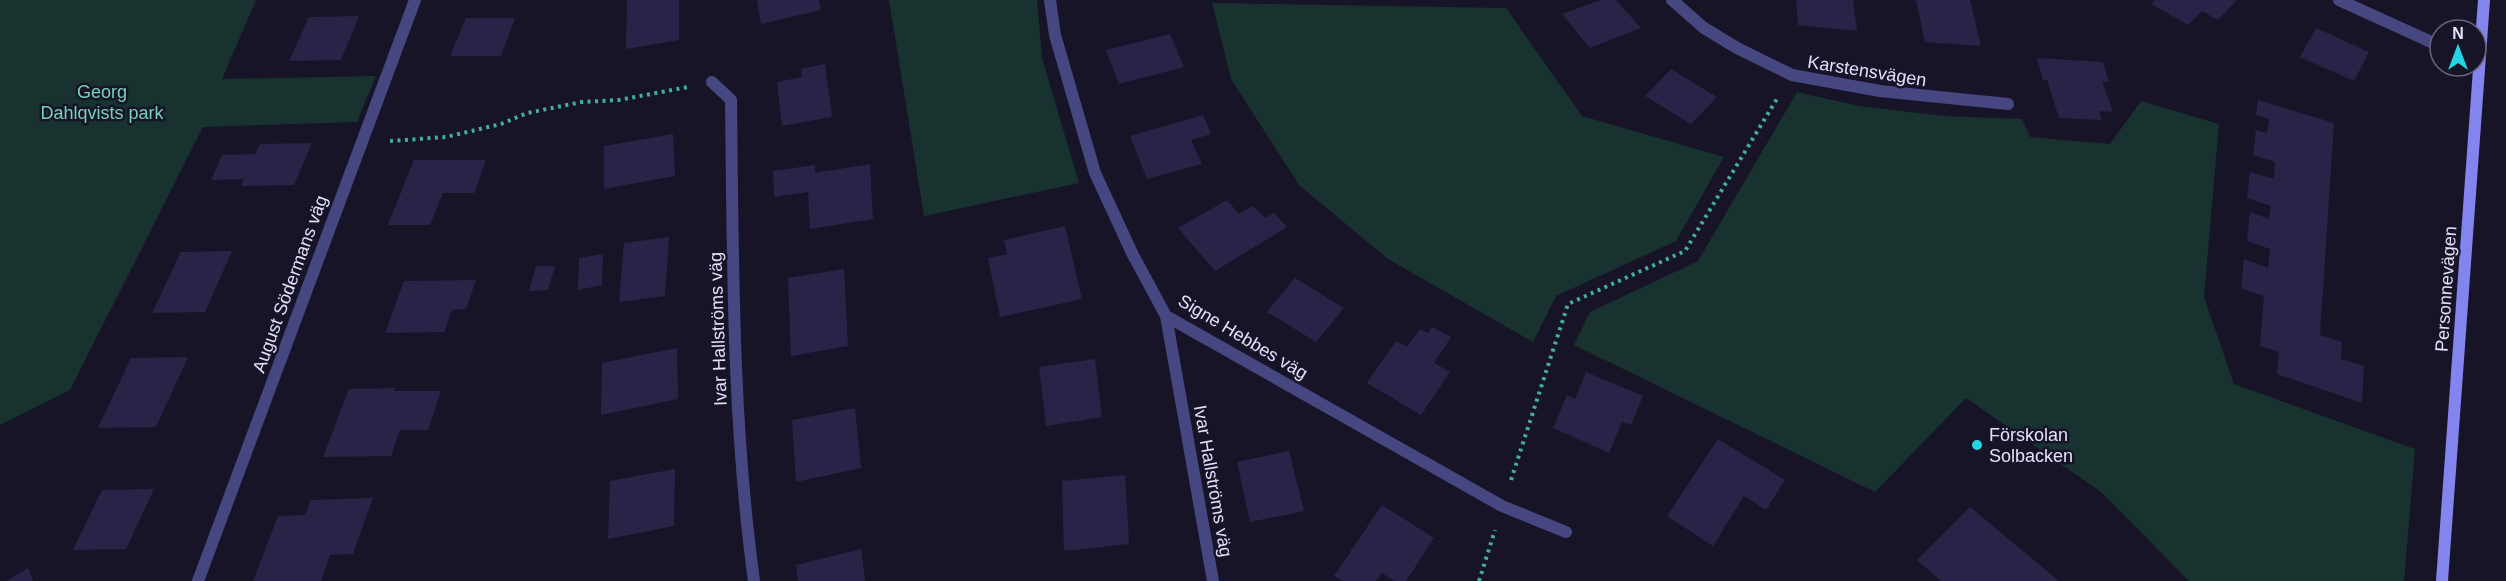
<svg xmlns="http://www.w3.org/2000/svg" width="2506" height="581" font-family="Helvetica,sans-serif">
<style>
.green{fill:#183230}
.building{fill:#292347}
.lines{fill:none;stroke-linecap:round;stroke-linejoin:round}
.path{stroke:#42ada3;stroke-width:4;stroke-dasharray:3 4.5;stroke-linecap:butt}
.street{stroke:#464681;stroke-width:12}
.secondary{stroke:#8484ee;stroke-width:12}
.poi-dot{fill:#25d5e1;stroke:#171428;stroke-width:2}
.labels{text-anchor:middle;stroke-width:5;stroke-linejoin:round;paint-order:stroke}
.street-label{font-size:18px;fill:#e2e0fb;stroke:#171428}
.park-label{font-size:18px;fill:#74d2b8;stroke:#171428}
.poi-label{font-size:18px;fill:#e2e0fb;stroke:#171428;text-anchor:start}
</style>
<rect width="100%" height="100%" fill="#171428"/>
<g class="green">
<polygon points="0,0 256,0 222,79 376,76 357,122 203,127 70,390 0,425"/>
<polygon points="889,0 1037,0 1042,58 1079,183 924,216"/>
<polygon points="1212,3 1506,8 1582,116 1724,157 1676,241 1556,296 1533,342 1388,259 1299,185 1231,79"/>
<polygon points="1797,92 1859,106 1944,116 2022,119 2030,137 2110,144 2141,101 2219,124 2204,297 2234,384 2415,449 2404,581 2189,581 2101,492 1966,398 1875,492 1574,345 1590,312 1698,261"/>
</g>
<g class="building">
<polygon points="627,0 679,0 679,40 626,49"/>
<polygon points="757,0 819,0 821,10 761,24"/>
<polygon points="1601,0 1616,0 1641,28 1590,48 1562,14"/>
<polygon points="1796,0 1853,0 1857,31 1798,25"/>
<polygon points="1916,0 1970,0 1981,46 1925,42"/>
<polygon points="2155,0 2237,0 2218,20 2202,11 2188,25 2151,4"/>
<polygon points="359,16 341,60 289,61 309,17"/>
<polygon points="466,18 515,18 501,56 450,56"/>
<polygon points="2316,28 2369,52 2354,81 2300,57"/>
<polygon points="1170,34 1184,67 1119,84 1106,50"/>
<polygon points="2037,58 2103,62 2109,82 2102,81 2113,112 2099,111 2102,120 2059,118 2047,80 2043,80"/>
<polygon points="825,64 832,117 782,126 777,82 802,77 801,69"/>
<polygon points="1671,69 1717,97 1691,124 1645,96"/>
<polygon points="2258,100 2334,123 2320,335 2342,342 2341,359 2364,366 2362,403 2277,374 2279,352 2260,346 2264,296 2241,288 2244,259 2268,268 2270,249 2247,241 2250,212 2269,219 2271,206 2247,198 2250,172 2274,179 2275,162 2253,155 2256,130 2267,133 2269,119 2256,115"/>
<polygon points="1203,115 1211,134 1191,140 1202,164 1147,179 1130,136"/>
<polygon points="673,134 675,176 604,189 604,146"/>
<polygon points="312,143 294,185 241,186 244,179 211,180 222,155 255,154 260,144"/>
<polygon points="414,160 486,160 474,193 443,193 430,225 388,225"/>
<polygon points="870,164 873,219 810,229 808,192 774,197 773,171 815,165 815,173"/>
<polygon points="1227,200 1239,214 1253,206 1265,218 1274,213 1287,227 1215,271 1178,228"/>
<polygon points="1065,226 1082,299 1000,317 988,258 1007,254 1004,240"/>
<polygon points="669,237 665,296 619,302 624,243"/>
<polygon points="232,251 205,312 152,313 181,252"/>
<polygon points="603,254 602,285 578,290 579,258"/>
<polygon points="536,266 555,266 548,290 529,291"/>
<polygon points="844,269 848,346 791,356 788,278"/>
<polygon points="1295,278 1344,308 1316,342 1267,312"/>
<polygon points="476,280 466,309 452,310 444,332 385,333 404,281"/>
<polygon points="1432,327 1451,337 1434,363 1450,372 1421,415 1367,383 1396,341 1407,347 1420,329 1428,333"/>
<polygon points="677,348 678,399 601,415 602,363"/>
<polygon points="188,357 156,427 98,428 131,358"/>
<polygon points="1095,359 1102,417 1046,426 1039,367"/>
<polygon points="1586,372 1643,396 1631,425 1622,422 1609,453 1553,428 1567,395 1575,399"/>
<polygon points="395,388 394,391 441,391 428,430 400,430 391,456 323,457 349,389"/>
<polygon points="855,408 861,468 796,482 792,420"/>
<polygon points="1718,439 1785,480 1766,510 1744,496 1713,546 1667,516"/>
<polygon points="1289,451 1304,511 1250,522 1237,462"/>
<polygon points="675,469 674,526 608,539 610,481"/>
<polygon points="1125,475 1129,544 1064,551 1062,481"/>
<polygon points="154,489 126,549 73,550 102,490"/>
<polygon points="373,498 353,554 330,555 321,581 253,581 278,516 305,515 311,500"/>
<polygon points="1382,505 1434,538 1406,581 1395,581 1382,573 1376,581 1343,581 1334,576"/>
<polygon points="1970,507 2059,581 1941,581 1917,560"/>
<polygon points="861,549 865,581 798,581 796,565"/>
<polygon points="28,568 33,581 6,581"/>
</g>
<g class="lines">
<g class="path">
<polyline points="390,141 446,137 501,124 527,113 582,102 619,100 688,87"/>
<polyline points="1511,480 1568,304 1685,251 1778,97"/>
<polyline points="1479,581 1495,530"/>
</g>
<g class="street">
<polyline points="1050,0 1055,35 1095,173 1133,255 1166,316 1502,506 1566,532"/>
<polyline points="1672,0 1704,28 1737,48 1792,75 1880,91 2008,104"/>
<polyline points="2339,0 2440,46"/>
<path d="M712 82 731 100C733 261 732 421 754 581"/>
<polyline points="1166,316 1213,581"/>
<polyline points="198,581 415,0"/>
</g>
<polyline class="secondary" points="2442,581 2484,0"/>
</g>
<circle class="poi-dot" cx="1977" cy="445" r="6"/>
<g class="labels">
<g class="street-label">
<text transform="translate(1867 71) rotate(9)" y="6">Karstensvägen</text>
<text transform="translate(290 284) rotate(-70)" y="6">August Södermans väg</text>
<text transform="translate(2446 289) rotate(-86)" y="6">Personnevägen</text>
<text transform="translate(718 329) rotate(-92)" y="6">Ivar Hallströms väg</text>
<text transform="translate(1243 337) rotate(31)" y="6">Signe Hebbes väg</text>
<text transform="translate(1213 481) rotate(80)" y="6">Ivar Hallströms väg</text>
</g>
<g class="park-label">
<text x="102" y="98">Georg<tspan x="102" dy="21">Dahlqvists park</tspan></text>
</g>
<g class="poi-label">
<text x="1989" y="441">Förskolan<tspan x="1989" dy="21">Solbacken</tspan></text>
</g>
</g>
<g transform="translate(2458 48)"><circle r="28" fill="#171428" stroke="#68667c" stroke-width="1.5"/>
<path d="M0-4.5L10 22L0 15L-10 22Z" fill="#25d5e1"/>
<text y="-9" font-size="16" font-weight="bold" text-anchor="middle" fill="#e2e0fb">N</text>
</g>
</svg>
